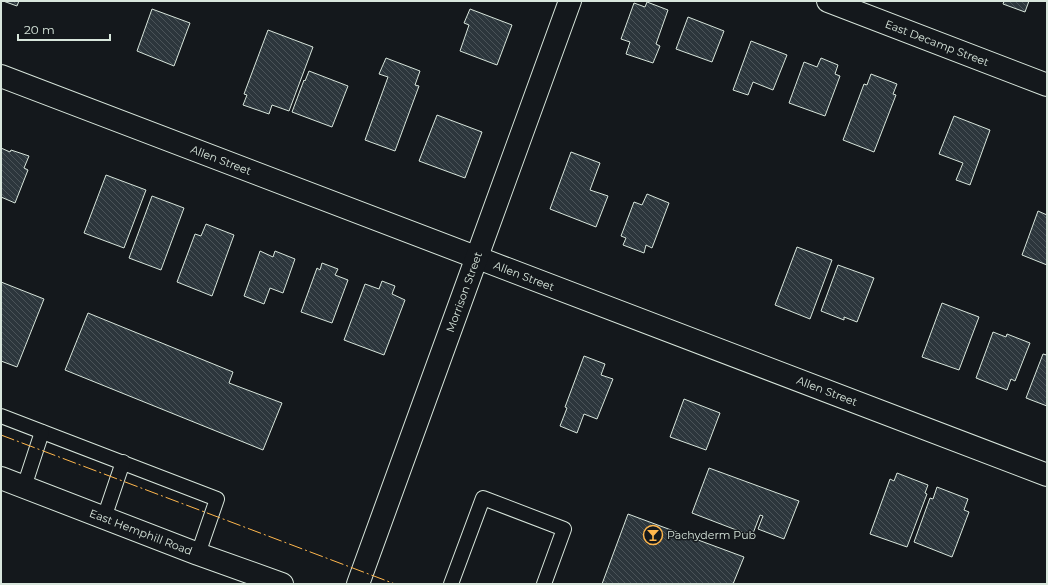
<svg xmlns="http://www.w3.org/2000/svg" width="1048" height="585" font-family="Montserrat,sans-serif">
<style>
.building{fill:url(#building-back-hatch);stroke:#d8e6dc}
.lines{fill:none;stroke-linecap:round;stroke-linejoin:round}
.lane-casing{stroke:#d8e6dc;stroke-width:16}
.street-casing{stroke:#d8e6dc;stroke-width:24}
.secondary-casing{stroke:#d8e6dc;stroke-width:24}
.lane{stroke:#14181c;stroke-width:14}
.street{stroke:#14181c;stroke-width:22}
.secondary{stroke:#14181c;stroke-width:22}
.power{stroke:#ffb74d;stroke-width:1;stroke-dasharray:14 3 2 3;stroke-linecap:butt}
.labels{text-anchor:middle;stroke-width:3;stroke-linejoin:round;paint-order:stroke}
.street-label{font-size:11px;fill:#d8e6dc;stroke:#14181c}
.poi-label{font-size:11px;fill:#d8e6dc;stroke:#14181c;text-anchor:start}
</style>
<defs>
<pattern id="building-back-hatch" width="6" height="6" patternUnits="userSpaceOnUse"><rect width="6" height="6" fill="#2c363c"/><path d="M-1 5l2 2M0 0l6 6M5-1l2 2" fill="none" stroke="#4a5358"/></pattern>
</defs>
<rect width="100%" height="100%" fill="#14181c"/>
<g class="building">
<polygon points="3,1 19,1 17,6"/>
<polygon points="1004,1 1029,1 1025,12 1003,4"/>
<polygon points="647,2 668,10 656,44 660,46 653,63 626,54 630,42 621,39 634,3 645,7"/>
<polygon points="152,9 190,23 174,66 137,51"/>
<polygon points="470,9 512,25 497,65 460,51 469,25 464,23"/>
<polygon points="688,17 724,31 712,62 676,49"/>
<polygon points="268,30 313,47 289,111 272,105 269,114 243,105 247,95 244,94"/>
<polygon points="751,41 787,55 773,90 753,82 748,95 733,90"/>
<polygon points="386,58 420,71 415,85 419,86 395,151 365,140 388,77 379,74"/>
<polygon points="821,58 838,65 835,74 840,76 825,116 789,103 804,62 817,67"/>
<polygon points="309,71 348,86 332,127 292,112 304,80 305,81"/>
<polygon points="871,74 897,84 893,94 896,95 874,152 843,140 864,84 867,85"/>
<polygon points="437,115 482,132 465,178 419,161"/>
<polygon points="954,116 990,130 970,185 956,180 963,163 939,154"/>
<polygon points="1,148 10,152 11,150 29,156 24,168 28,170 15,203 1,197"/>
<polygon points="571,152 600,163 590,190 608,196 596,227 550,209"/>
<polygon points="106,175 146,190 124,248 84,233"/>
<polygon points="647,194 669,203 652,248 646,245 644,253 623,245 626,238 621,236 634,202 642,205"/>
<polygon points="152,196 184,208 161,270 129,258"/>
<polygon points="1038,211 1047,215 1047,265 1022,255"/>
<polygon points="206,224 234,235 212,296 177,282 195,234 201,236"/>
<polygon points="797,247 832,260 810,319 775,305"/>
<polygon points="260,251 273,257 275,251 295,259 283,293 270,288 264,304 244,296"/>
<polygon points="322,263 338,269 335,275 348,280 332,323 301,312 317,268 320,270"/>
<polygon points="838,265 874,278 857,322 844,317 844,320 821,311"/>
<polygon points="382,281 395,286 392,294 405,300 384,355 344,340 365,284 379,289"/>
<polygon points="1,282 44,299 17,367 1,361"/>
<polygon points="942,303 979,317 959,370 922,357"/>
<polygon points="88,313 233,372 229,383 282,403 263,450 65,370"/>
<polygon points="993,332 1006,337 1007,334 1030,343 1015,381 1011,379 1007,390 976,378"/>
<polygon points="1043,354 1047,355 1047,406 1026,398"/>
<polygon points="584,356 605,364 601,375 613,379 597,419 584,414 577,433 560,426 567,408 565,407"/>
<polygon points="684,399 720,413 706,450 670,437"/>
<polygon points="709,468 799,501 784,539 758,529 763,516 760,515 752,536 692,513"/>
<polygon points="897,473 928,485 925,493 927,494 907,547 870,534 890,479 894,481"/>
<polygon points="937,487 968,499 964,510 969,512 952,557 914,542 930,498 933,499"/>
<polygon points="628,514 744,557 733,584 602,584"/>
</g>
<g class="lines">
<defs>
<g id="lane">
<polyline points="1,416 217,499 198,554"/>
<polyline points="24,487 42,432"/>
<polyline points="104,518 123,462"/>
<polyline points="451,584 483,498 564,529 544,584"/>
</g>
<g id="street">
<polyline points="828,1 1047,85"/>
<polyline points="1,76 1047,475"/>
<polyline points="358,584 570,1"/>
</g>
<polyline id="secondary" points="1,478 198,554 282,584"/>
</defs>
<use href="#lane" class="lane-casing"/>
<use href="#street" class="street-casing"/>
<use href="#secondary" class="secondary-casing"/>
<use href="#lane" class="lane"/>
<use href="#street" class="street"/>
<use href="#secondary" class="secondary"/>
<polyline class="power" points="1,435 395,584"/>
</g>
<defs>
<symbol id="bar-ring" viewBox="-11 -11 22 22"><circle r="9.5" fill="#14181c" stroke="#ffb74d" stroke-width="1.5"/><path d="M-6-5H6L.8 .8V4.5H3.5V6h-7V4.5H-.8V.8Z" fill="#ffb74d"/></symbol>
</defs>
<g fill-rule="evenodd">
<use href="#bar-ring" x="642" y="524" width="22" height="22"/>
</g>
<g class="labels">
<g class="street-label">
<text transform="translate(937 43) rotate(21)" y="4">East Decamp Street</text>
<text transform="translate(221 160) rotate(21)" y="4">Allen Street</text>
<text transform="translate(524 276) rotate(21)" y="4">Allen Street</text>
<text transform="translate(464 292) rotate(-70)" y="4">Morrison Street</text>
<text transform="translate(827 391) rotate(21)" y="4">Allen Street</text>
<text transform="translate(141 532) rotate(21)" y="4">East Hemphill Road</text>
</g>
<g class="poi-label">
<text x="667" y="539">Pachyderm Pub</text>
</g>
</g>
<rect width="1048" height="585" fill="none" stroke="#d8e6dc" stroke-width="4"/>
<path d="M18 34v6h92v-6" fill="none" stroke="#d8e6dc" stroke-width="2"/>
<text x="24" y="34" font-size="12" fill="#d8e6dc" stroke="#14181c" stroke-width="3" paint-order="stroke">20 m</text>
</svg>
